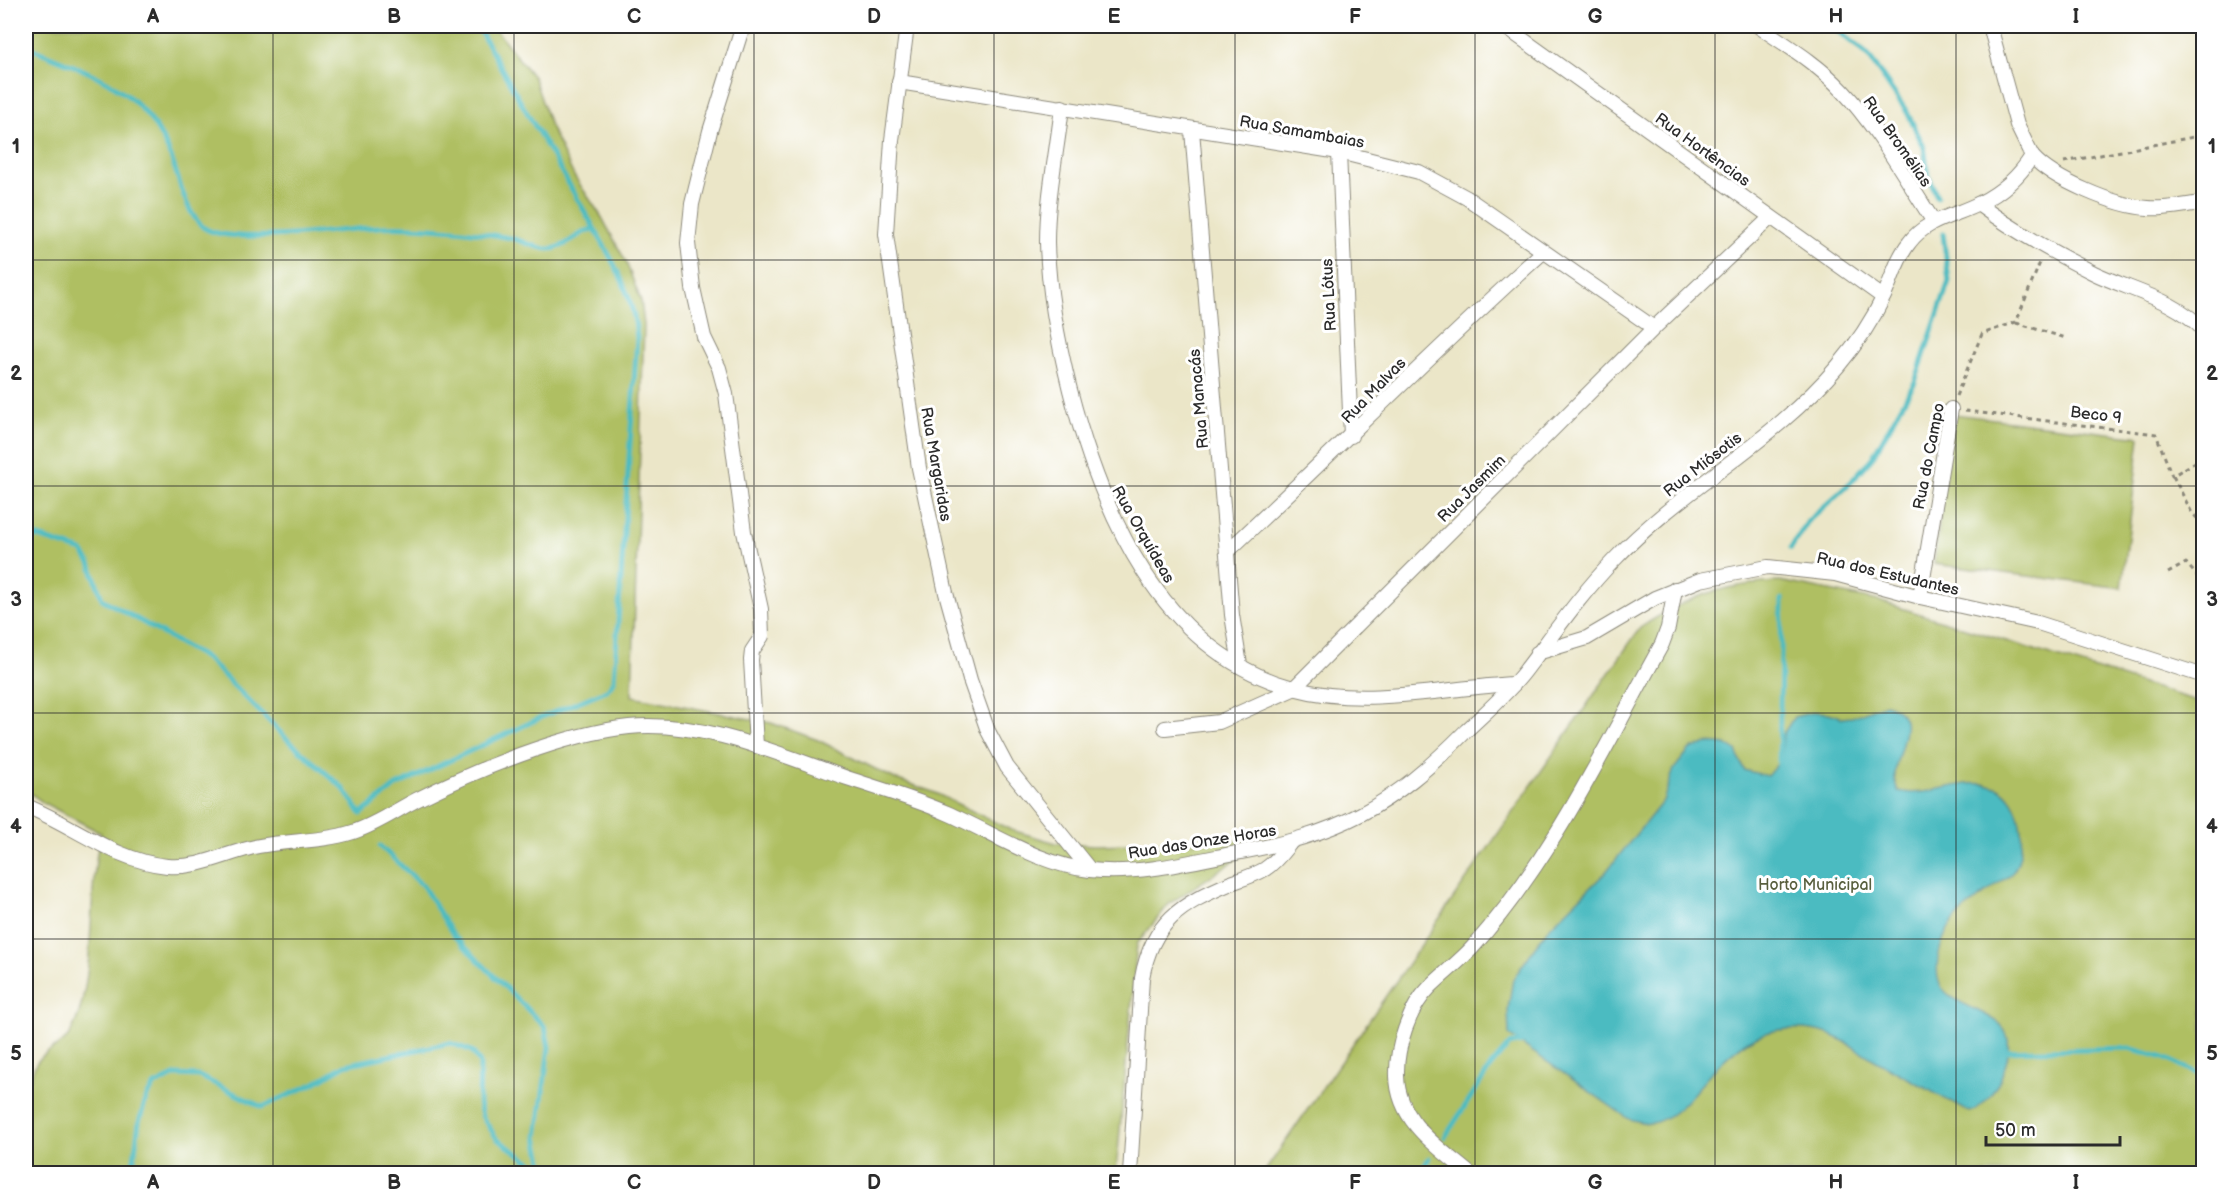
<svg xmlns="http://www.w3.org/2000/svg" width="2229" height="1199" font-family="'Balsamiq Sans',sans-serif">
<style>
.green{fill:#afbf62;stroke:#6d7546;stroke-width:1.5}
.water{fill:#4cbbc1;stroke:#3c7376;stroke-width:1.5}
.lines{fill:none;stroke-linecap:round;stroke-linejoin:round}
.stream{stroke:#4cbbc1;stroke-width:5}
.minor-casing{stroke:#8b887a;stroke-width:16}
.path{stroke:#8b887a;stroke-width:3;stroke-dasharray:4.5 4.5;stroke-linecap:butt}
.minor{stroke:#fff;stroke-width:14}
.grid{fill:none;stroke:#2b2b2b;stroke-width:1.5;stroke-opacity:0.55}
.labels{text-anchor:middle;stroke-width:6;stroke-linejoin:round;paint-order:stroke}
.street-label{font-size:16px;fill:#2b2b2b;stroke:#fff}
.park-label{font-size:16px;fill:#595f3e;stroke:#fff}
.neatline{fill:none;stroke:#2b2b2b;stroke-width:2}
.grid-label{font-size:20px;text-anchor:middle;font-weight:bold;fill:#2b2b2b}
</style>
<rect width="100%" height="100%" fill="#fff"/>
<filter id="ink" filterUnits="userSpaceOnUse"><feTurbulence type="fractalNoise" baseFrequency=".0167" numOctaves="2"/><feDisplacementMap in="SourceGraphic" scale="12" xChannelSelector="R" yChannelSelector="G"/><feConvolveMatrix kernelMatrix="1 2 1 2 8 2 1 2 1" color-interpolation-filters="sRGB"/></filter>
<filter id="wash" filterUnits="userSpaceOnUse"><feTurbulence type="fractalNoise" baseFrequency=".008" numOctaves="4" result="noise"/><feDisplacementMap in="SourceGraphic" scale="24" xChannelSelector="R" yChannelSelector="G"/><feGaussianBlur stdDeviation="1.35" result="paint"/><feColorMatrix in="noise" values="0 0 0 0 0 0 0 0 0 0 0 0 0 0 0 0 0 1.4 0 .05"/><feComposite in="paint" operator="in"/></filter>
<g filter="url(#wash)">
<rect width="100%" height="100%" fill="#ebe6c8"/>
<g class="green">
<path d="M26 26H493L534 78 551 128 574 176 601 216 626 262 641 301 644 325 632 696 771 723 818 740 895 779 933 792 1011 830 1056 843 1096 845 1265 840 1169 904 1137 944 1116 1173 26 1174V1078H31C35 1053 53 1052 67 1038 72 1033 76 1020 79 1013 96 955 87 892 101 833L44 803 26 790Z"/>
<polygon points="1953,414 2140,437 2122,588 1934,564"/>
<path d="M1785 582 1879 601 2203 703V1173L1263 1174 1640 628C1689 595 1726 583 1785 582Z"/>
</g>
<path class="water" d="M1885 704C1931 718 1883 758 1898 791 1929 799 1963 775 1996 787 2023 798 2027 847 2015 869 2012 875 2001 881 1995 886 1982 896 1966 906 1956 918 1943 932 1933 963 1939 982 1945 1002 1986 1010 2001 1025 2022 1046 1994 1106 1969 1112 1937 1094 1905 1077 1873 1059 1853 1047 1837 1034 1813 1030 1757 1022 1731 1050 1698 1088 1686 1102 1674 1116 1656 1122 1648 1125 1637 1121 1629 1119L1509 1035 1508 1009 1513 979 1547 930 1605 873 1663 801 1674 769 1690 749 1708 743 1727 745 1736 751 1744 770 1767 776 1780 761 1783 734 1794 717 1815 712 1829 713 1842 718 1852 717Z"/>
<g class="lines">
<g class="stream">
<polyline points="1831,26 1867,54 1907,112 1924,147 1928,174 1937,197"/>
<path d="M26 46C92 75 142 84 171 157 179 178 185 212 203 227 227 247 344 229 379 227 413 225 476 231 510 238 522 240 536 249 549 249 567 249 577 231 594 229"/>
<path d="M26 533 82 551 90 563 102 599 207 659 287 739 343 788 361 814 396 786 540 718 607 690 614 681 637 338C634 289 604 247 581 205 547 146 511 87 478 27"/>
<polyline points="1791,548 1808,521 1850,483 1872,458 1915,382 1949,281 1943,234"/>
<polyline points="1779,768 1782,599"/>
<polyline points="380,846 423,886 454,936 545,1027 549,1047 537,1137 544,1170"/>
<polyline points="2001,1051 2129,1048 2164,1058 2204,1076"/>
<polyline points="1445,1137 1491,1066 1509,1045 1526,1041"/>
<polyline points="132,1174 139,1122 147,1096 155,1085 176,1075 199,1076 262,1107 315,1083 345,1065 450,1043 472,1051 480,1063 479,1103 482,1116 497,1139 544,1171"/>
<polyline points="1420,1174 1429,1158"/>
</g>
</g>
</g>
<g filter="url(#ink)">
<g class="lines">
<defs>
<g id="minor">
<polyline points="748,26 741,32 710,131 692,204 688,243 693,288 704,337 719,368 726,394 744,532 761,609 762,636 752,651 751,660 756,746"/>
<polyline points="907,26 892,140 886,234 919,468 946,593 970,680 988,731 1007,767 1090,870"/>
<polyline points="1504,26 1883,297"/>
<path d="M1758 26C1786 45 1818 64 1842 90 1878 128 1905 178 1934 222"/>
<polyline points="899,82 1339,152 1419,172 1467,198 1654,328"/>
<path d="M1062 107C1057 151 1047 197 1047 242 1048 292 1058 342 1070 390 1101 511 1160 652 1293 688 1365 708 1441 688 1514 684"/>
<polyline points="1192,130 1232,615 1240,665"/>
<polyline points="1339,152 1351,436"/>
<path d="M2032 156C2053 180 2115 206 2148 208 2166 210 2186 204 2204 203"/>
<path d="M1978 204C2014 231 2054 253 2094 273 2129 290 2178 300 2204 331"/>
<path d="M1227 552C1333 453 1435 349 1543 252"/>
<polyline points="1920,597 1951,409"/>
<polyline points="1537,653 1587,638 1655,598 1700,580 1768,567 1835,574 1920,597 2038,623 2204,676"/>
<polyline points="1165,728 1219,722 1293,689 1654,328 1770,218"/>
<path d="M26 806C72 824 115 861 167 866 200 869 228 852 259 846 290 840 322 842 353 832 375 825 395 811 416 800 476 770 562 734 629 727 703 720 778 754 847 778 880 789 915 799 947 813 993 833 1040 865 1090 870 1137 875 1186 863 1231 854 1340 834 1389 809 1467 730 1487 711 1509 692 1525 671 1554 633 1581 594 1614 560 1682 488 1774 442 1838 366 1856 345 1872 321 1884 296 1892 279 1897 258 1909 243 1926 219 1956 216 1980 203 2002 192 2019 177 2032 156L2017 125 1990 26"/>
<path d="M1130 1174 1142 978C1152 922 1181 904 1231 883 1242 879 1255 875 1265 869 1276 862 1283 852 1291 842"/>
<path d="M1470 1174C1438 1147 1398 1122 1397 1076 1396 1048 1409 1008 1429 988 1443 974 1459 962 1472 948 1553 858 1604 748 1662 644L1668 628 1675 589"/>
</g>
</defs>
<use href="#minor" class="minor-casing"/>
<g class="path">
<polyline points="2064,162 2204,135"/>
<polyline points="2016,323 2066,338"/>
<polyline points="1956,396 1982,334 2016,322 2041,260"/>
<polyline points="1965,411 2156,434 2172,476 2204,457"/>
<polyline points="2173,476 2192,513 2204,525"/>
<polyline points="2168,573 2186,563 2204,584"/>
</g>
<use href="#minor" class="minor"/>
</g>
</g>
<path class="grid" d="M273 26V1174M514 26V1174M754 26V1174M994 26V1174M1235 26V1174M1475 26V1174M1715 26V1174M1956 26V1174M26 260H2204M26 486H2204M26 713H2204M26 939H2204"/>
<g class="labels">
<g class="street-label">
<text transform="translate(1302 131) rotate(10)" y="6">Rua Samambaias</text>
<text transform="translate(1898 141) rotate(55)" y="6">Rua Bromélias</text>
<text transform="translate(1703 149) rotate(36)" y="6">Rua Hortências</text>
<text transform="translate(1328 295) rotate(-93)" y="6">Rua Lótus</text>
<text transform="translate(1373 390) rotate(-46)" y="6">Rua Malvas</text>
<text transform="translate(1198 399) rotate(-95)" y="6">Rua Manacás</text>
<text transform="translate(2096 414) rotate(7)" y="6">Beco 9</text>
<text transform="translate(1928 456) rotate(-79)" y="6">Rua do Campo</text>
<text transform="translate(937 464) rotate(80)" y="6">Rua Margaridas</text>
<text transform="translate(1702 464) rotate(-38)" y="6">Rua Miósotis</text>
<text transform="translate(1471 488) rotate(-45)" y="6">Rua Jasmim</text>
<text transform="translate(1144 534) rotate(60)" y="6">Rua Orquídeas</text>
<text transform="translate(1888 573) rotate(13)" y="6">Rua dos Estudantes</text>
<text transform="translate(1202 841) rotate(-9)" y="6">Rua das Onze Horas</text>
</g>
<g class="park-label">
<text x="1815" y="890">Horto Municipal</text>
</g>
</g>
<rect width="2229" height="1199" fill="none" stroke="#fff" stroke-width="66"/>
<path d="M1986 1136v9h134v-9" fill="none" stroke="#2b2b2b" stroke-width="3"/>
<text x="1995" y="1136" font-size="18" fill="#2b2b2b" stroke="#ffffff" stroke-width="4.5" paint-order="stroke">50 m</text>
<rect x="33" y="33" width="2163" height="1133" class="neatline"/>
<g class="grid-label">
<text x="153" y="23">A</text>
<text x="394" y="23">B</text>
<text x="634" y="23">C</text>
<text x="874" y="23">D</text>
<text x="1114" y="23">E</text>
<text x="1355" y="23">F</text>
<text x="1595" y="23">G</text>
<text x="1836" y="23">H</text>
<text x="2076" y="23">I</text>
<text x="16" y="153">1</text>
<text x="2212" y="153">1</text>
<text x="16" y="380">2</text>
<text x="2212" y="380">2</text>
<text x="16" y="606">3</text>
<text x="2212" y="606">3</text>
<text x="16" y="833">4</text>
<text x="2212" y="833">4</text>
<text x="16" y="1060">5</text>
<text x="2212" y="1060">5</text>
<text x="153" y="1189">A</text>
<text x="394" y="1189">B</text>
<text x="634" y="1189">C</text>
<text x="874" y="1189">D</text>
<text x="1114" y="1189">E</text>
<text x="1355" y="1189">F</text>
<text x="1595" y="1189">G</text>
<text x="1836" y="1189">H</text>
<text x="2076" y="1189">I</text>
</g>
</svg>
